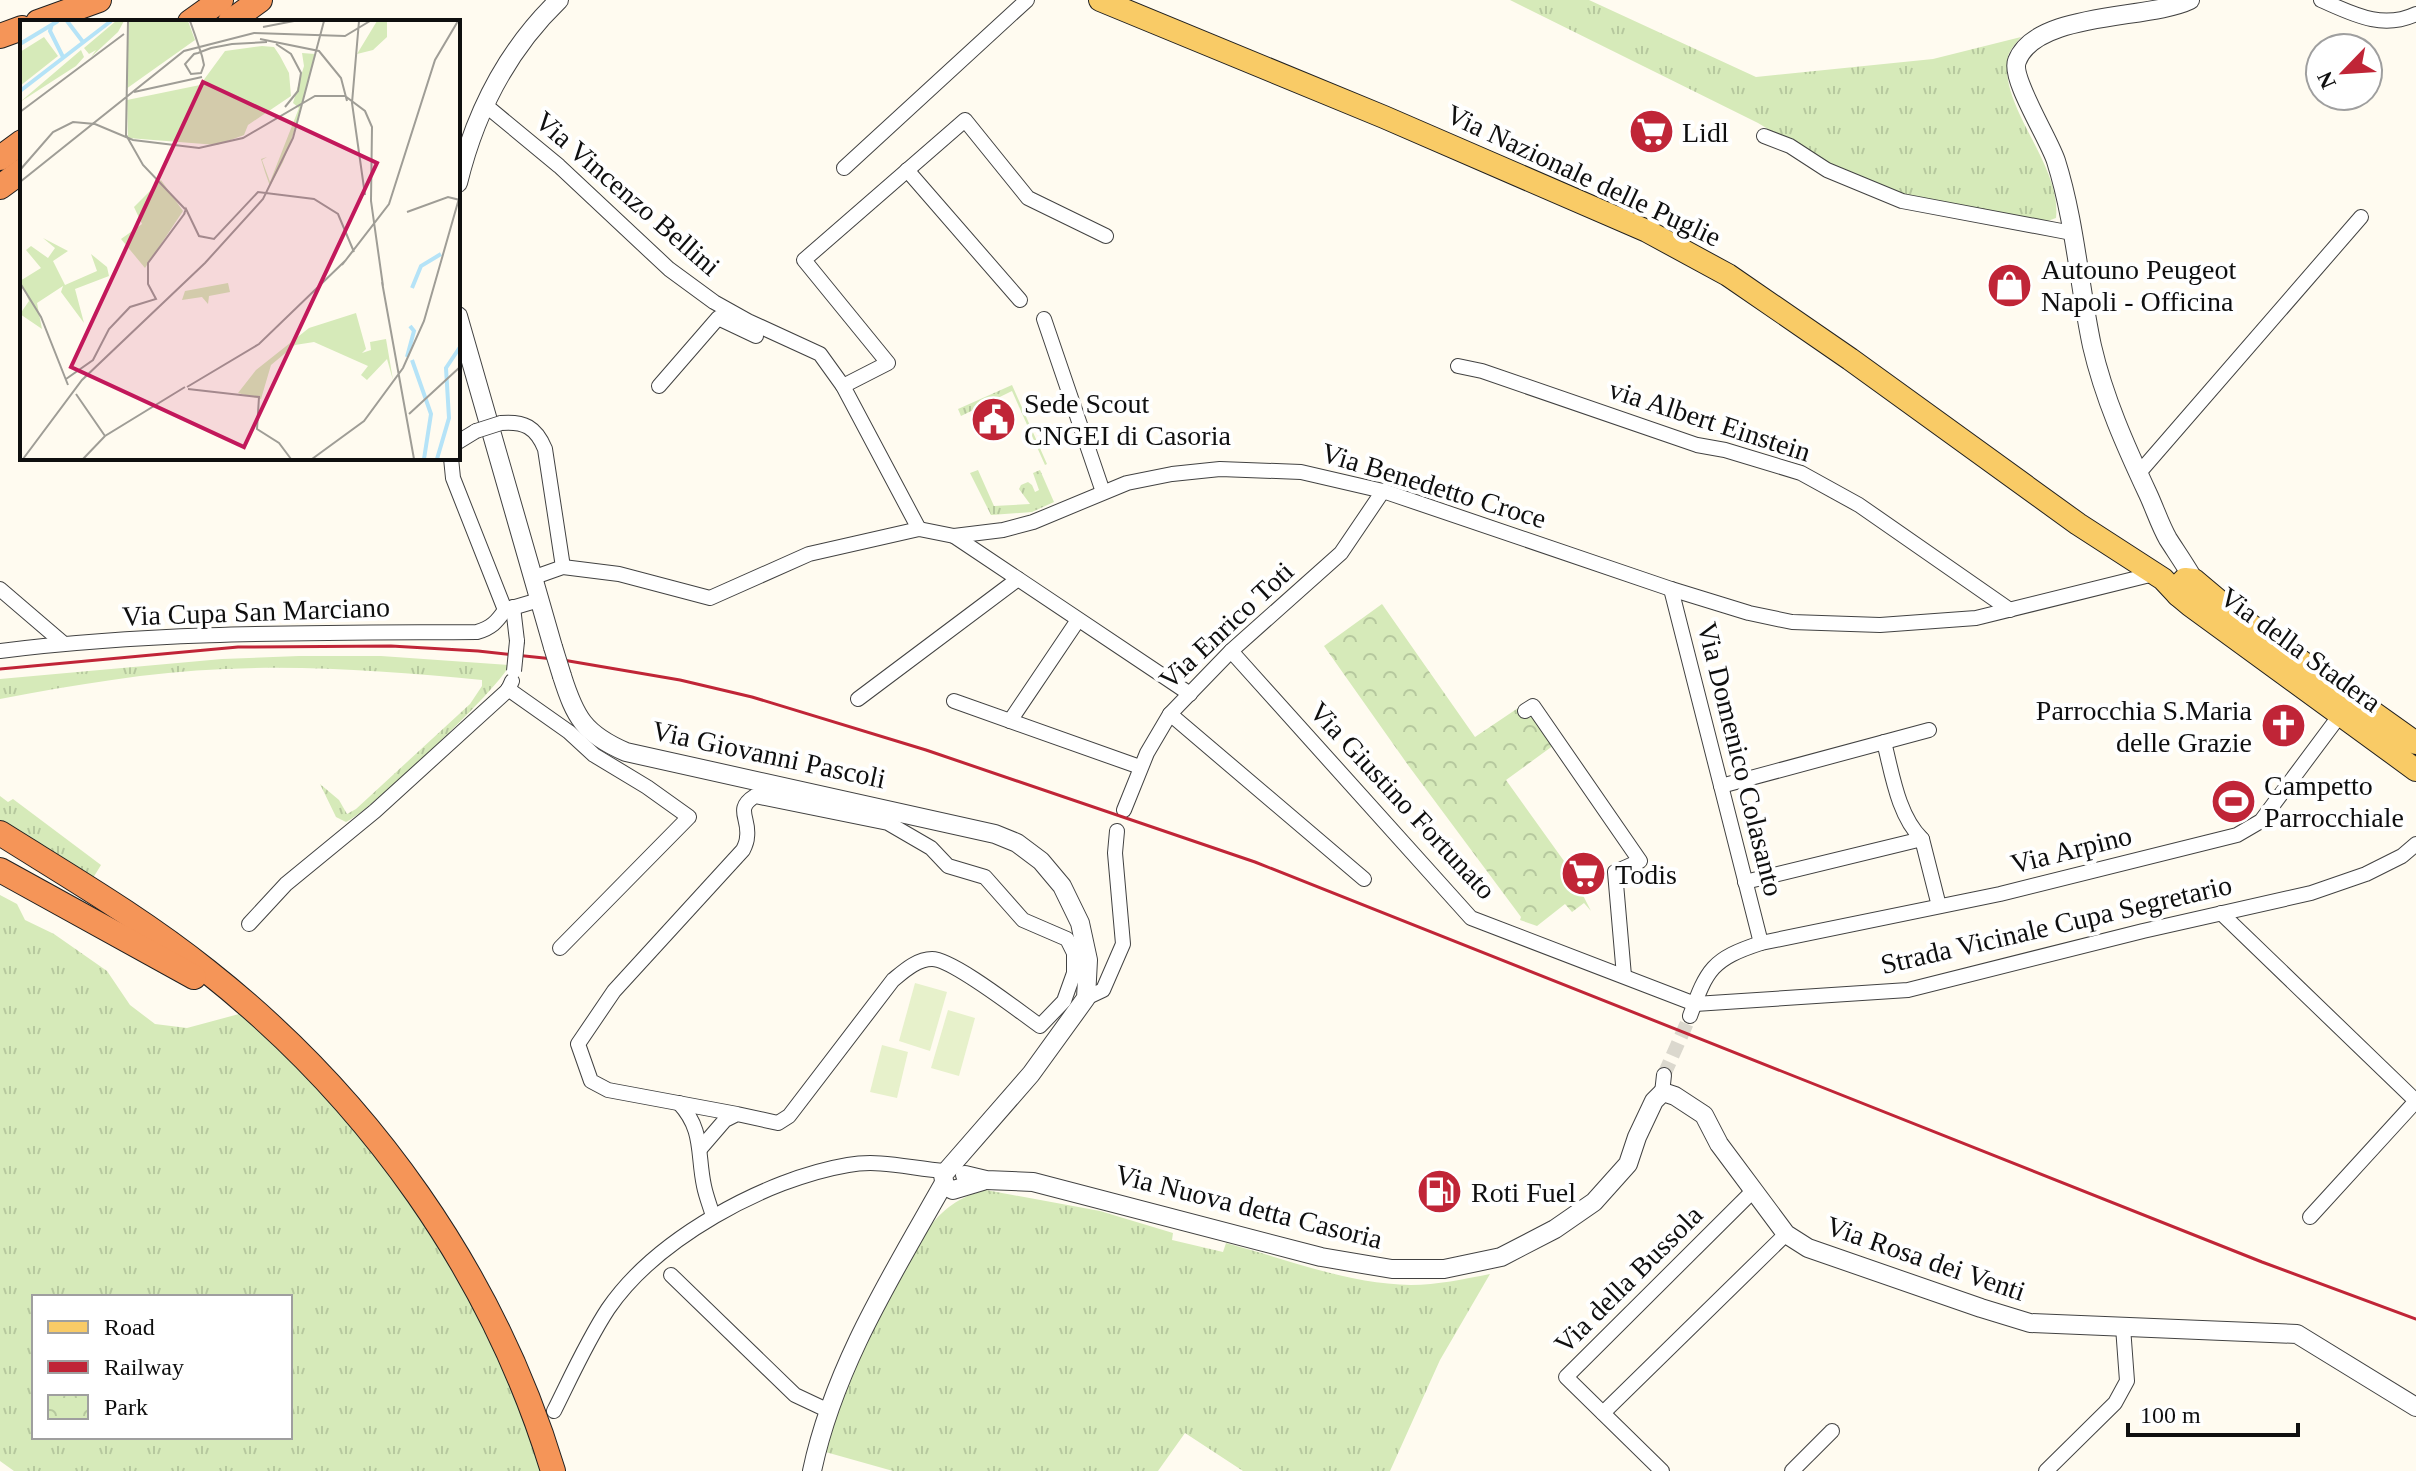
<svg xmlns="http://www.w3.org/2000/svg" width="2416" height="1471" font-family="Georgia,serif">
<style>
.grass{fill:url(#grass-tufts);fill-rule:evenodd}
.park{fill:url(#park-crowns)}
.pitch{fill:#e7f1cb}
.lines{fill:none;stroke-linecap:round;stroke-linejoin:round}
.minor-tunnel{stroke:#dbd8ce;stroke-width:14;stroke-dasharray:14 7;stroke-linecap:butt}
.minor-casing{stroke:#424242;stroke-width:16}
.tertiary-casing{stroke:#424242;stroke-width:20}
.primary-casing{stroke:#202020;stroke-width:24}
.motorway-casing{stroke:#202020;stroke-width:26}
.minor{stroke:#fff;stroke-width:14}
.tertiary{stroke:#fff;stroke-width:18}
.primary{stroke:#f9cb66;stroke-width:22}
.motorway{stroke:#f59558;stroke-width:24}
.rail{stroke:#c02537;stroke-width:3}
.minor-bridge-casing{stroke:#424242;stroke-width:16;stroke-linecap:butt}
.tertiary-bridge-casing{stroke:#424242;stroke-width:20;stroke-linecap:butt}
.minor-bridge{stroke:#fff;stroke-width:14}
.tertiary-bridge{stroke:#fff;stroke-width:18}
.labels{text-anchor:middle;stroke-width:8;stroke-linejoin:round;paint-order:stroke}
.poi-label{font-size:28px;fill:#0f0f0f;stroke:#fff;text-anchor:start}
.street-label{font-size:28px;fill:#0f0f0f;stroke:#fff}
.inset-river{fill:none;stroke:#b5e3f7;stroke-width:4}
.inset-road{fill:none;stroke:#9f9d96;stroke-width:2}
.view{fill:#c2185b;fill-opacity:0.15;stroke:#c2185b;stroke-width:4}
.inset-edge{fill:none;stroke:#0f0f0f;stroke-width:4}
</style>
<defs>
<pattern id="grass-tufts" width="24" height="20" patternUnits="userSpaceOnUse" patternTransform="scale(2)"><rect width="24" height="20" fill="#d6eab9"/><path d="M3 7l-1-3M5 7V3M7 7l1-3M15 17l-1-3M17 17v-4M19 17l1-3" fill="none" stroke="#b6c89e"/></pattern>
<pattern id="park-crowns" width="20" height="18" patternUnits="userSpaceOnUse" patternTransform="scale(2)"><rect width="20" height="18" fill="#d6eab9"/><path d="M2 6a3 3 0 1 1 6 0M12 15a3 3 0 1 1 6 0" fill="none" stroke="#b6c89e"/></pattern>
</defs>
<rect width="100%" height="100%" fill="#fffbf0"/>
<g class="grass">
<path d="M1510 0H1589L1756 77 1933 59 2021 37C2017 42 2009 50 2008 57 1998 107 2062 164 2056 218L2042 223 1900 195 1836 170 1758 123Z"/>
<polygon points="1012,385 1047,464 1045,465 1012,391 961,416 958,409"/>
<polygon points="978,470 994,506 1030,504 1019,489 1021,485 1028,482 1032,485 1035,492 1039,490 1033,473 1040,470 1054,502 1032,512 991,515 970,473"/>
<path d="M299 656H381L509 665C504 684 368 813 346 822L336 817 320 784 339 800 347 814 356 809 470 704 482 686V680C397 672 310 665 225 669 149 672 74 685 0 699V679L222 659Z"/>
<polygon points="0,796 8,802 13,799 101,865 93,878 0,826"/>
<path d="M0 895 17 904 25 920 54 934 107 971 130 1005 155 1024 187 1028 239 1014C384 1137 482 1291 544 1471H14L0 1461ZM34 1297H290V1437H34Z"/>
<path d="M986 1190 1100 1211 1173 1233 1172 1240 1223 1252 1226 1243C1286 1259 1348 1284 1411 1285 1437 1285 1464 1279 1490 1274L1440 1360 1390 1471H1243L1185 1433 1158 1471H893L822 1451 849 1371 926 1231C943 1209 958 1197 986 1190Z"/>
</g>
<polygon class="park" points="1382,604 1475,737 1521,706 1529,718 1533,716 1554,745 1506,780 1569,868 1591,911 1584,903 1572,912 1565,904 1537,926 1520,920 1521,917 1408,765 1324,646"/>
<g class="pitch">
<polygon points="2225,780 2255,803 2241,822 2211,799"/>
<polygon points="915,983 947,992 930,1051 899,1041"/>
<polygon points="948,1010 975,1018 959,1076 931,1068"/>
<polygon points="882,1045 908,1052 897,1098 870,1092"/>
</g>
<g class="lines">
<polyline class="minor-tunnel" points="1664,1075 1690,1016"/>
<defs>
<g id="minor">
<path d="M2321 0C2353 14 2382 30 2416 14"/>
<polyline points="484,104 559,166 669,269 714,302 748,321 820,354 843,386 919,529"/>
<polyline points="1764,136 1790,146 1827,170 1902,201 2072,233"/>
<polyline points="844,168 1027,0"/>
<polyline points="907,170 1020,300"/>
<polyline points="1044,319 1103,492"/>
<polyline points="1458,366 1482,371 1697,445 1725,450 1801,473 1859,505 2010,610"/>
<polyline points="659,386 718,318 756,336"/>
<polyline points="843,386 888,363 804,260 965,120 1028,198 1106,236"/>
<path d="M501 423C524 421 536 427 545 449L563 567"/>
<polyline points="458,442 476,431"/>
<polyline points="451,458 453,478 505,610"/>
<polyline points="2138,474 2361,217"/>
<polyline points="954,536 1190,694"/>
<polyline points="532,578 563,567 619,574 710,598 809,554 919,529 954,536 1003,530 1033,522 1127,483 1172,474 1220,469 1301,472 1383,491 1671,589 1749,613 1792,622 1880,625 1976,618 2154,574"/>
<polyline points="0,589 63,643"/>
<polyline points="1671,589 1761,943"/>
<polyline points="513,607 517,641"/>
<polyline points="505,610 539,600"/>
<path d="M0 651C158 631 318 633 477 632 491 628 497 622 505 610"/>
<polyline points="1231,651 1471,918 1695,1004 1908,990 2143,931 2311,893 2366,874 2402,856 2416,844"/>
<polyline points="508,689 569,732 594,755 647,787 689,817 560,948"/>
<polyline points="858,699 1018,579"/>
<polyline points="954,701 1140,767"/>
<polyline points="1525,711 1533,706 1640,861 1615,872 1624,976"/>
<polyline points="1170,714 1364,879"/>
<polyline points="1010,721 1078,620"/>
<path d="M1884 742C1892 773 1898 816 1922 839L1939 906"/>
<polyline points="1721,786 1929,730"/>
<polyline points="1124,810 1147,753 1170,714 1231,651 1341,553 1383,491"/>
<polyline points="1745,882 1922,839"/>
<polyline points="2221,913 2416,1101"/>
<polyline points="249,924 286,884 375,811 508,690 512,681"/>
<polyline points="1086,998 1103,990 1123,944 1115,853 1117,831"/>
<path d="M1690 1016C1707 969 1712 959 1761 943L2000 894 2237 835 2261 821 2340 715"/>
<polyline points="1662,1093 1664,1075"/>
<path d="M679 1103C704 1130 697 1153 704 1186 706 1196 710 1206 713 1216"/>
<path d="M700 1149 725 1120 737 1114 778 1123 789 1116 893 980C904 971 917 959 932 959 953 959 1020 1012 1040 1026L1064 1001 1074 973V953L1067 939 1023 920 985 877 948 866 931 848 888 823 755 796C734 809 750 818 747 837 747 842 745 846 743 850L614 991 578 1044 591 1081 608 1090 737 1114"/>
<polyline points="2310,1217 2416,1101"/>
<polyline points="671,1275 795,1395 829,1411"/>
<path d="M554 1411C571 1377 587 1341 608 1309 656 1239 765 1179 848 1165 881 1159 913 1169 945 1171"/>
<polyline points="1603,1413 1786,1234"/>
<polyline points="1662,1471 1566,1377 1754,1190"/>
<polyline points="1792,1471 1832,1431"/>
<polyline points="2046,1471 2115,1403 2127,1381 2123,1327"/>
</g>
<g id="tertiary">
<path d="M2190 0C2149 20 2036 11 2017 61 2010 78 2049 139 2056 161 2075 221 2079 285 2092 346 2104 398 2126 447 2148 494 2155 509 2160 525 2168 539 2177 553 2186 566 2194 580"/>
<path d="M458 183C475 113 507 50 559 0"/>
<polyline points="458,316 553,647"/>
<path d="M562 676C575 717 584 734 626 752L995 834 1017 843 1041 861 1062 886 1080 923 1088 960 1086 998 1031 1074 943 1175 945 1186 953 1190 983 1181"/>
<polyline points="965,1175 986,1180 1033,1182 1321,1257 1392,1269 1444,1269 1501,1257 1555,1229 1594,1202 1628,1164 1637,1137 1654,1101 1662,1093 1666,1093 1675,1096 1704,1115 1719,1144 1786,1234 1808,1248 1981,1308 2030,1323 2297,1334 2416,1407"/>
<path d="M812 1471C834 1367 892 1275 944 1183"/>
</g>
<g id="primary">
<polyline points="1100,0 1384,117 1647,231 1728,275 1850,359 2078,524 2163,579 2178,595"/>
<polyline points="2416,743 2232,612 2194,580 2185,579 2179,585 2178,595 2190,605 2416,770"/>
</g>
<g id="motorway">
<polyline points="38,22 99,0"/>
<polyline points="190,22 221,0"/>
<polyline points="230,22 260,0"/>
<polyline points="0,36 22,28"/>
<polyline points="0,158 22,142"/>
<polyline points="0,187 22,171"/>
<path d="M0 833C70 877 142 919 207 971 369 1099 493 1273 553 1471"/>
<polyline points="0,870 194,977"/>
</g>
</defs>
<use href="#minor" class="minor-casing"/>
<use href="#tertiary" class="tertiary-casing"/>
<use href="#primary" class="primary-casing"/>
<use href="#motorway" class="motorway-casing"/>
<use href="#minor" class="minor"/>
<use href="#tertiary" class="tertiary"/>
<use href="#primary" class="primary"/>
<use href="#motorway" class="motorway"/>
<polyline class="rail" points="0,669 238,647 391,646 478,651 563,660 680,680 752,697 926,750 1255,862 2262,1262 2416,1319"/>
<defs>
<g id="minor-bridge">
<polyline points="476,431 501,423"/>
<polyline points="514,671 517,641"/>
</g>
<polyline id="tertiary-bridge" points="553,647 562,676"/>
</defs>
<use href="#minor-bridge" class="minor-bridge-casing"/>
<use href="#tertiary-bridge" class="tertiary-bridge-casing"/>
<use href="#minor-bridge" class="minor-bridge"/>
<use href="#tertiary-bridge" class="tertiary-bridge"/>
</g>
<defs>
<symbol id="supermarket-disc" viewBox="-11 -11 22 22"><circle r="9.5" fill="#c02537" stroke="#fff"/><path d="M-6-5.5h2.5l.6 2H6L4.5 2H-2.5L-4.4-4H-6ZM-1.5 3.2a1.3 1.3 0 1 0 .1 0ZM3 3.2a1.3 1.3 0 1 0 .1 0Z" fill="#fff"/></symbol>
<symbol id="shop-disc" viewBox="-11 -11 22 22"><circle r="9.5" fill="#c02537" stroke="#fff"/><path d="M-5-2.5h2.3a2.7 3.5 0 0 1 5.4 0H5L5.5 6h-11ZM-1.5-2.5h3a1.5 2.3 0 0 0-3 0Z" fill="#fff"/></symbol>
<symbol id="civic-disc" viewBox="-11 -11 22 22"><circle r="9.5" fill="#c02537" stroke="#fff"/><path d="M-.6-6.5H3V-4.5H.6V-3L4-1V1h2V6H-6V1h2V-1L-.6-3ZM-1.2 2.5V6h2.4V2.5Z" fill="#fff"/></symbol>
<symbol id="church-disc" viewBox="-11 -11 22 22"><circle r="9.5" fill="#c02537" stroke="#fff"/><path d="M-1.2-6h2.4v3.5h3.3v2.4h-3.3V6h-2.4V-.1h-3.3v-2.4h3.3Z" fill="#fff"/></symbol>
<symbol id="stadium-disc" viewBox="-11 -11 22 22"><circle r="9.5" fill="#c02537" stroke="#fff"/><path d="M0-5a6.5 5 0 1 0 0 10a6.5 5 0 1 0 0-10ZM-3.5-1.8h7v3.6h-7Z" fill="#fff"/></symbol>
<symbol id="fuel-disc" viewBox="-11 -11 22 22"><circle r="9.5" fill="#c02537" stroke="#fff"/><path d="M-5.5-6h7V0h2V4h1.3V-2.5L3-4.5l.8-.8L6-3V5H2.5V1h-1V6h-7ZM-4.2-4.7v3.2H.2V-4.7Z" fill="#fff"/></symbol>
</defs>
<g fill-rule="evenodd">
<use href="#supermarket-disc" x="1626" y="106" width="51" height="51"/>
<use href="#shop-disc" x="1984" y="260" width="51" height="51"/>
<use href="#civic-disc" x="968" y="394" width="51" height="51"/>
<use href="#church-disc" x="2258" y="700" width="51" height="51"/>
<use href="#stadium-disc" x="2208" y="776" width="51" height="51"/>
<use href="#supermarket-disc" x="1558" y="848" width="51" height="51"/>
<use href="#fuel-disc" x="1414" y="1166" width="51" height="51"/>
</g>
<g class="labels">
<g class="poi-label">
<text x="1682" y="142">Lidl</text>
<text x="2041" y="279">Autouno Peugeot<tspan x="2041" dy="32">Napoli - Officina</tspan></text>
<text x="1024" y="413">Sede Scout<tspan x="1024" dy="32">CNGEI di Casoria</tspan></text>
<text x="2252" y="720" text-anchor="end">Parrocchia S.Maria<tspan x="2252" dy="32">delle Grazie</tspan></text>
<text x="2264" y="795">Campetto<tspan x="2264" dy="32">Parrocchiale</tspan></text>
<text x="1615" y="884">Todis</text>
<text x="1471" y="1202">Roti Fuel</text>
</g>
<g class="street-label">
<text transform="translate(1584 175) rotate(25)" y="10">Via Nazionale delle Puglie</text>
<text transform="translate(628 193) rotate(41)" y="10">Via Vincenzo Bellini</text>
<text transform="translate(1710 420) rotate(18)" y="10">via Albert Einstein</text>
<text transform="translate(1434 485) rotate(17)" y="10">Via Benedetto Croce</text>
<text transform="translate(256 611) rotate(-2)" y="10">Via Cupa San Marciano</text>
<text transform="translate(1226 625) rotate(-43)" y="10">Via Enrico Toti</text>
<text transform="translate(2301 649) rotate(36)" y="10">Via della Stadera</text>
<text transform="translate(769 754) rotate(12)" y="10">Via Giovanni Pascoli</text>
<text transform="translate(1741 759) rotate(76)" y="10">Via Domenico Colasanto</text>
<text transform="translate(1403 800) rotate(47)" y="10">Via Giustino Fortunato</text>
<text transform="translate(2071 849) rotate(-14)" y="10">Via Arpino</text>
<text transform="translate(2056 924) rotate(-13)" y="10">Strada Vicinale Cupa Segretario</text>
<text transform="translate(1249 1206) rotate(14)" y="10">Via Nuova detta Casoria</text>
<text transform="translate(1926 1258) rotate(19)" y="10">Via Rosa dei Venti</text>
<text transform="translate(1628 1279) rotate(-45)" y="10">Via della Bussola</text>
</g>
</g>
<g transform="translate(20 20)">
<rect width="440" height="440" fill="#fffbf0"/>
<path d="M96 1H104L98 12 71 37 76 30 69 34 64 28ZM109 1H168L175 20 106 69ZM357 1H367V17L353 30 337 34ZM24 17 38 36 0 66V32ZM242 26 254 27 260 36 269 53 271 76 228 105 224 115 197 125 108 118 107 80 180 65 205 31ZM61 30 64 37 56 46 0 82ZM282 33 295 34 277 104 263 142 250 166 245 152 241 139 247 137 242 140 250 162 279 88 273 83 284 46ZM141 160 163 191 125 248 101 219 122 204 114 187ZM23 218 48 231 33 241 45 265 77 251 71 234 87 247 89 256 55 269 64 303 41 272 43 266 17 283 22 309 0 294 9 281 0 261 21 248 6 230 11 226 28 238 35 228ZM336 293 346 329 342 333 351 330 350 322 366 319 373 360 367 339 347 360 341 355 348 346 294 322 275 325 251 345 241 379 218 373 236 350 289 308Z" fill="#d6eab9"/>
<path d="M208 263 210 272 189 276 188 284 182 277 162 280 165 271Z" fill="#d6eab9"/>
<path class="inset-river" d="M47 1 63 22M32 4 30 11 43 37M0 24 38 1M0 71 91 1M392 268 401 246 421 234M387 337 394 311 390 306M392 340 411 394 404 439M417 439 429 398 426 348 440 327"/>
<path class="inset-road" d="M108 1 106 115 123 145 165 189M170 1 175 15 182 36 184 45 181 53 171 54 165 44 174 34 178 33 183 31 191 28 212 24 247 22M339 1 332 83 345 175M243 7 274 1M240 19 299 31 321 58 327 81M256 24 271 34 281 53 278 71 265 87M114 72 182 57M0 92 104 14M0 150 33 112 53 102 75 104 113 120 179 128 223 118 295 76H325L345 91 352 107 351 181 363 266M0 162 164 31 234 13 325 16 350 1M387 192 428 177 440 180M164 194 166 189 179 216 194 219 238 172 294 179 318 194 334 232M322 245 369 184 415 40 438 1M362 262 394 439M0 263 21 297 48 365M46 359 73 340 89 309 110 287 136 279 128 264V243L165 193M167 367 239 324 326 240M168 369 239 377 237 409 259 423 271 439M56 374 85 416M389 394 440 347M3 439 62 360 185 243 243 179 273 118 304 1M63 439 85 416 165 367M292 439 344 401 383 348 404 301 440 175"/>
<path class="view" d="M183 62 357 143 224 427 51 347Z"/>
<rect width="440" height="440" class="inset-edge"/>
</g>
<rect x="32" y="1295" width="260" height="144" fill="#ffffff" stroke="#9f9f9f" stroke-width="2"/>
<rect x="48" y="1321" width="40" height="12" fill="#f9cb66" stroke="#9f9f9f" stroke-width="2"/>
<text x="104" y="1335" font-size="24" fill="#0f0f0f">Road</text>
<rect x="48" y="1361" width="40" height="12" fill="#c02537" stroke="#9f9f9f" stroke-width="2"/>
<text x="104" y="1375" font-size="24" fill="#0f0f0f">Railway</text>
<rect x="48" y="1395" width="40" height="24" fill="url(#park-crowns)" stroke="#9f9f9f" stroke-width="2"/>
<text x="104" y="1415" font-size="24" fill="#0f0f0f">Park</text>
<g transform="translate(2344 72) rotate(245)"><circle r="38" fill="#ffffff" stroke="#9f9f9f" stroke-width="2"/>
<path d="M0-6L14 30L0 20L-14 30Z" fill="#c02537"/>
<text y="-12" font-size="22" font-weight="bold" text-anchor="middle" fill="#0f0f0f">N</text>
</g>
<path d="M2128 1423v12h170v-12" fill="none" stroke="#0f0f0f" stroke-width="4"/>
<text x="2140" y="1423" font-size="24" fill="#0f0f0f" stroke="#ffffff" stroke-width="6" paint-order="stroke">100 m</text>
</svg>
